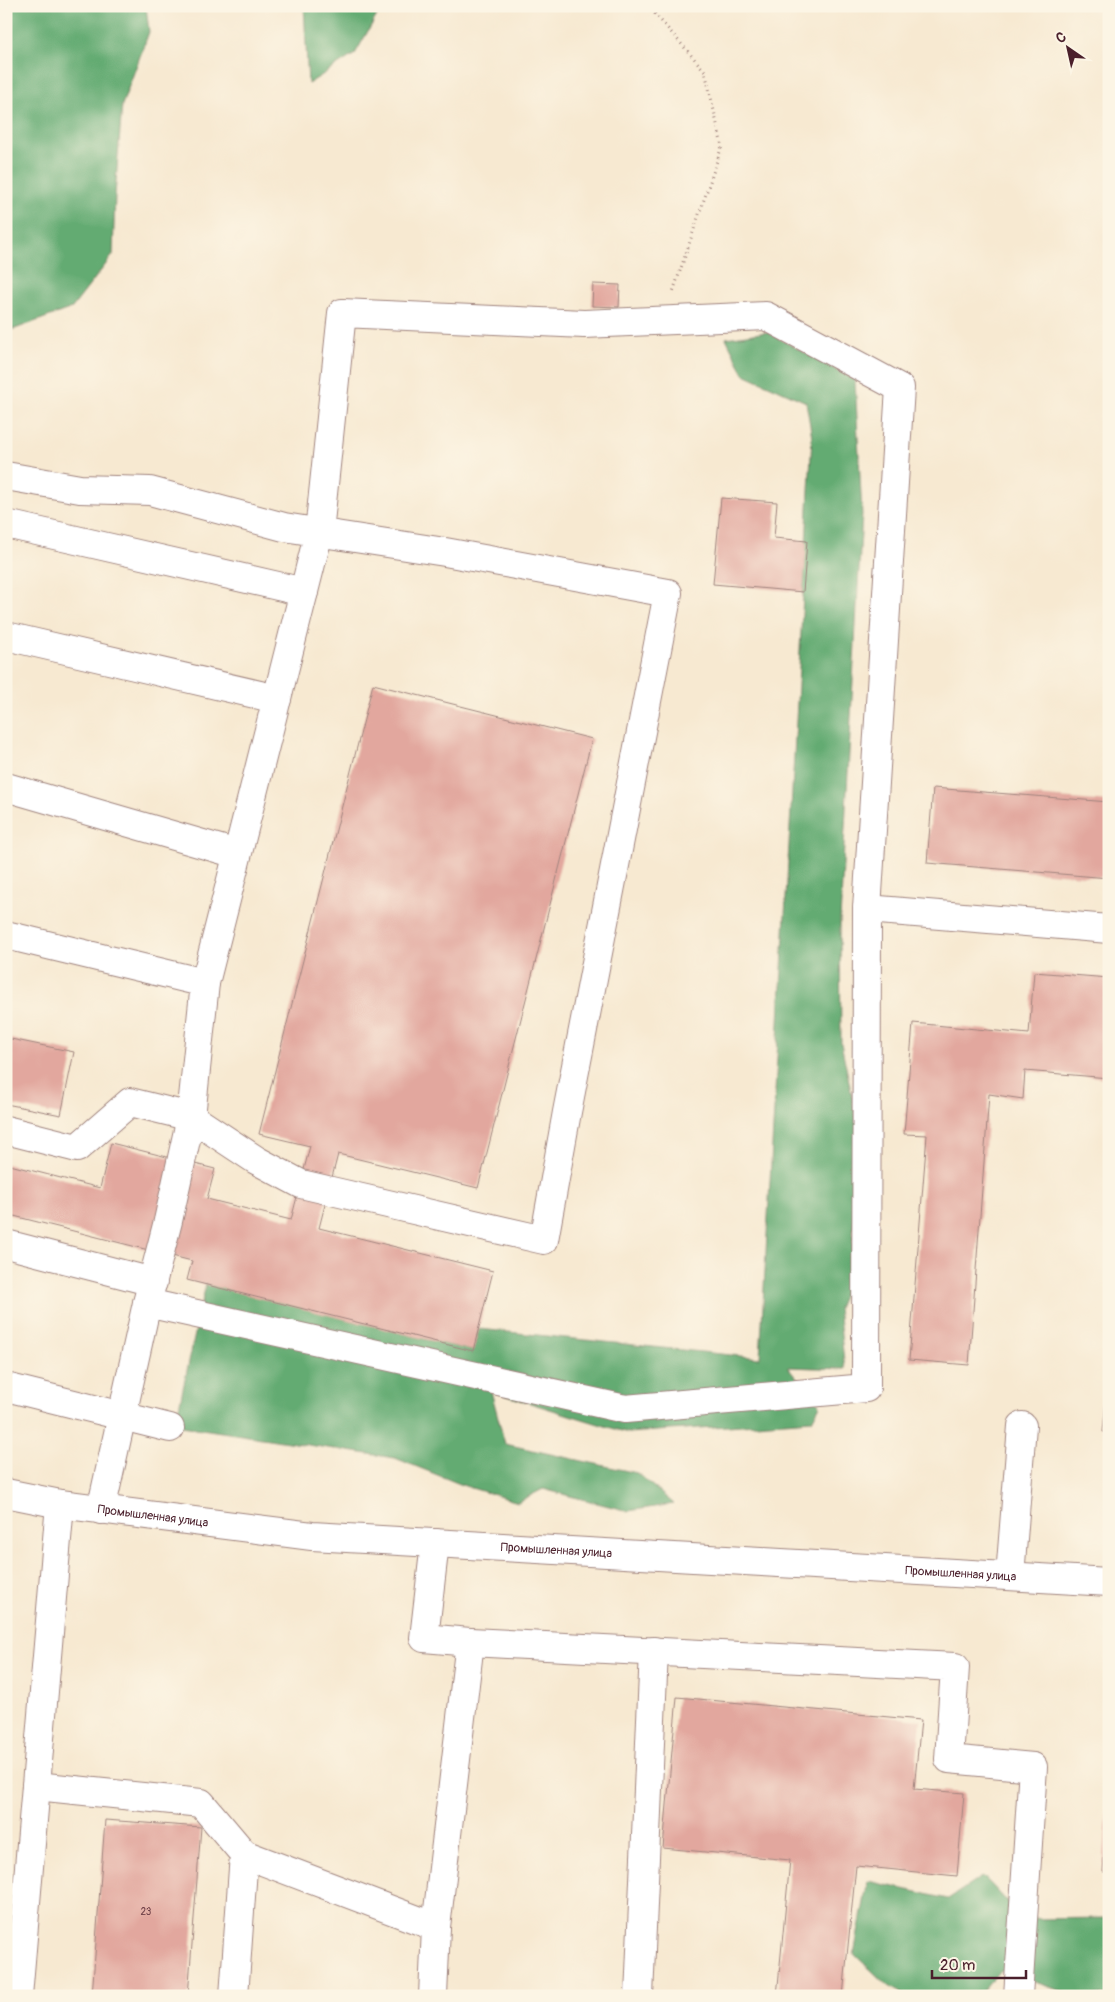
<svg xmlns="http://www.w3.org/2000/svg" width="1115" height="2002" font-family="Pangolin,sans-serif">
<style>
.forest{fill:#63ab72;stroke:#56654e}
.building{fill:#e2a79e}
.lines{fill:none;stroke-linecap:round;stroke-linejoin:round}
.minor-casing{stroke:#a0847e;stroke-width:30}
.path{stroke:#a0847e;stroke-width:3;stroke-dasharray:1 4;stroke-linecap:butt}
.minor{stroke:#fff;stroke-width:28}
.labels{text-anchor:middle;stroke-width:4;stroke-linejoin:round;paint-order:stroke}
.number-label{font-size:10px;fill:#704148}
.street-label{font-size:12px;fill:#4a1f2b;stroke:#fcf5e5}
</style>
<rect width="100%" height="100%" fill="#fcf5e5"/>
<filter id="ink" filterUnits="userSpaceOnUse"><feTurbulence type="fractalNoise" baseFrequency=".02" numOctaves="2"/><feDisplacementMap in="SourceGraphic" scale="10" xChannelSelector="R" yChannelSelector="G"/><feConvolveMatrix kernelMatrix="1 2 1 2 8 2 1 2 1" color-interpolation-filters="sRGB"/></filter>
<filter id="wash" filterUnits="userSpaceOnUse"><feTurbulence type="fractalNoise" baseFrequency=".0096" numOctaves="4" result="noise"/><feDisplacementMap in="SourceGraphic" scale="20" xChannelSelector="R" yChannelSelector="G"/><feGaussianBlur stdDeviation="1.12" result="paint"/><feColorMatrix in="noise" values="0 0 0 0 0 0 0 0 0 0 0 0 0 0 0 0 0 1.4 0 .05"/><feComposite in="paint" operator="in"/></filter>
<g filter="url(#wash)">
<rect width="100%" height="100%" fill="#f7e9d1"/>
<g class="forest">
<polygon points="6,6 146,6 149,32 122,105 115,195 113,255 72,308 15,329 6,329"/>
<polygon points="304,6 381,6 380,10 355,54 308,84"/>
<polygon points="767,332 855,380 862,514 840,920 841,1043 859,1130 851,1277 838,1308 845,1369 788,1367 820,1405 812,1420 628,1433 491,1391 505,1444 637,1473 674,1504 628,1511 543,1489 518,1502 465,1486 395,1458 175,1425 206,1284 473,1351 479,1329 760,1358 812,437 806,402 744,374 726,338"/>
<polygon points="983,1876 1024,1919 1109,1918 1109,1996 1076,1996 1000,1970 979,1996 907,1996 888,1986 854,1954 868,1881 948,1899"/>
</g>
<g id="blocks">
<g class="building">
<polygon points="593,284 620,285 619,307 592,306"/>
<polygon points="721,498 777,502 774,538 807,541 803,592 713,584"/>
<polygon points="373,684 592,739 478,1188 338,1154 319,1228 493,1271 473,1351 187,1280 192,1261 6,1214 6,1164 100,1188 111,1143 215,1169 207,1199 291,1220 310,1146 259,1134"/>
<polygon points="933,788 1109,802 1109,878 927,863"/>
<polygon points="1034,972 1109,978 1109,1078 1025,1071 1023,1099 989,1094 969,1365 909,1360 927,1135 904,1134 913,1023 1029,1034"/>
<polygon points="6,1038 74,1052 61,1115 6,1104"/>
<polygon points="1107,1387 1109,1387 1109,1432 1103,1432"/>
<polygon points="677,1697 921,1720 914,1789 964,1793 957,1876 856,1866 843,1996 777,1996 790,1860 663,1848"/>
<polygon points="1107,1813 1109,1813 1109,1873 1103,1872"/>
<polygon points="105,1820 201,1827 188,1996 92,1996"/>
</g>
</g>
</g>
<g filter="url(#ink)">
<use href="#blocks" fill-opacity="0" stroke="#a0847e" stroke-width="1"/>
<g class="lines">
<defs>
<g id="minor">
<polyline points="6,476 80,489 150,491 284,527 445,552 668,593 567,1112 544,1240 301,1184 256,1160 191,1117 205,983 319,532 342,313 584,324 766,316 900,388 867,909 866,1388 625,1409 147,1303 101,1510"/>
<polyline points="6,524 304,592"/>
<polyline points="6,636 277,699"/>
<polyline points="6,787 237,854"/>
<polyline points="867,909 1109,929"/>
<polyline points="6,935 205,983"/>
<polyline points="6,1130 77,1148 130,1102 191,1117 168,1221 147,1303"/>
<polyline points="6,1244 153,1282"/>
<polyline points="6,1387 170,1428"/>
<path id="s1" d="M6 1493 60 1504 312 1536 1109 1582"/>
<polyline points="435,1543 424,1638 470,1642 955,1667 949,1759 1033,1767 1018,1996"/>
<polyline points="1010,1576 1022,1426"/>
<polyline points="36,1786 201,1803 244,1854 436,1927"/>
<polyline points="18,1996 60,1504"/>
<polyline points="234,1996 244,1854"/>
<polyline points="433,1996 436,1927 470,1642"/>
<polyline points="639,1996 654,1651"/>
</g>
</defs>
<use href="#minor" class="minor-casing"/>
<polyline class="path" points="648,6 705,71 722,146 673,292"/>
<use href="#minor" class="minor"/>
</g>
</g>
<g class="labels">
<g class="number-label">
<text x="146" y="1915">23</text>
</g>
<g class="street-label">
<text dy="4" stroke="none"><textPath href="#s1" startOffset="149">Промышленная улица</textPath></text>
<text dy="4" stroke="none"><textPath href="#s1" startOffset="554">Промышленная улица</textPath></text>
<text dy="4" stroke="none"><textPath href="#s1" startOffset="959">Промышленная улица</textPath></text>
</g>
</g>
<rect width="1115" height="2002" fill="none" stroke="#fcf5e5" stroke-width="25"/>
<g transform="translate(1068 48) rotate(326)" stroke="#fcf5e5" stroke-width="4" paint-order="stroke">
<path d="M0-4L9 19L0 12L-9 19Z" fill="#4a1f2b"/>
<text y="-8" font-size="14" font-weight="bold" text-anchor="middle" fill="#4a1f2b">С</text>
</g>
<path d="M932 1970v8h94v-8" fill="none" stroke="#4a1f2b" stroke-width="2.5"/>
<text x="940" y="1970" font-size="15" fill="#4a1f2b" stroke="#fcf5e5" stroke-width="4" paint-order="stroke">20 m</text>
</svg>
